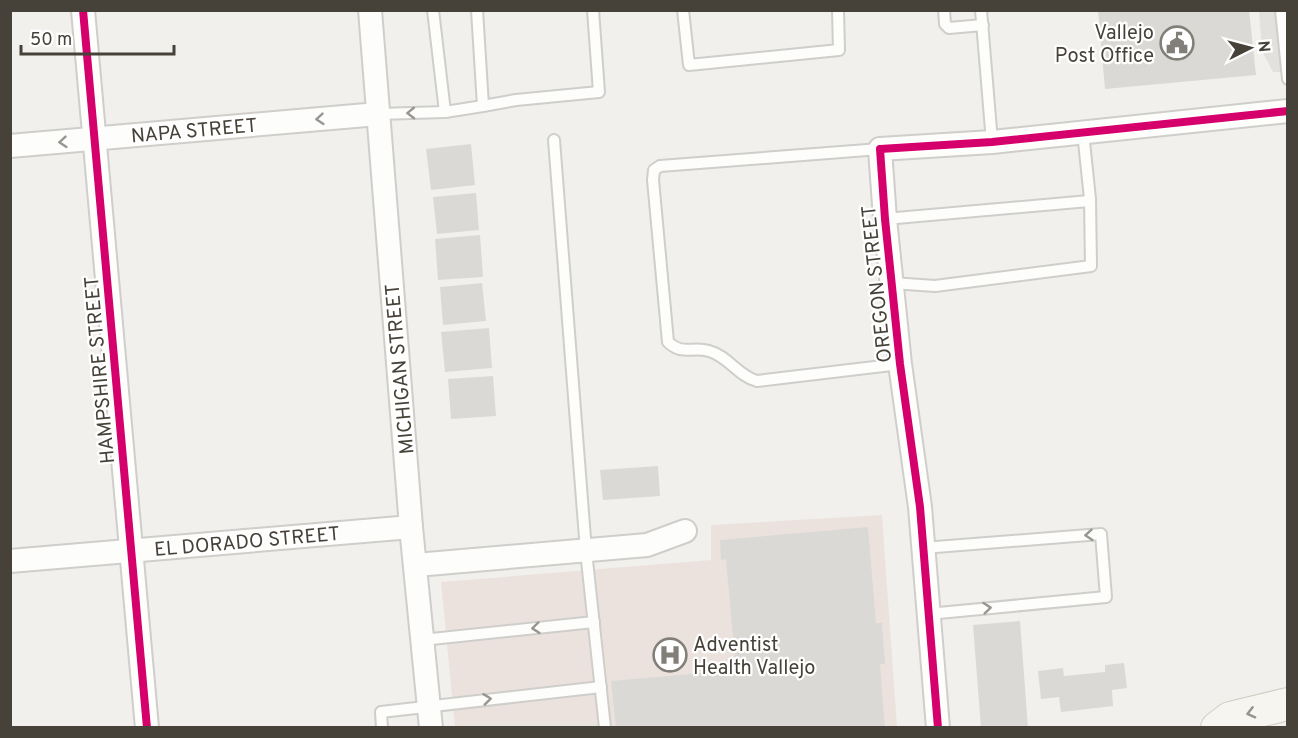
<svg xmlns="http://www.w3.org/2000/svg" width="1298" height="738" font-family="Overpass,sans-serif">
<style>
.medical{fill:#ebe2de}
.parking{fill:#e3e1dd}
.building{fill:#dbd9d5}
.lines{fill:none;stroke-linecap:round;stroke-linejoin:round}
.lane-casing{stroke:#cfceca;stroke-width:14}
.street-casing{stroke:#cfceca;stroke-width:26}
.secondary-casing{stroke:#d0cdc4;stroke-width:34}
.lane{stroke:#fdfdfc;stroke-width:10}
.street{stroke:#fdfdfc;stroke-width:22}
.secondary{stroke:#f6f5f0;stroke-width:32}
.cycleway-casing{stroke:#fff;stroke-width:11}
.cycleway{stroke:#d6006c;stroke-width:8}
.oneway{stroke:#999691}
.oneway2{stroke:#96938b}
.labels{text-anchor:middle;stroke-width:4.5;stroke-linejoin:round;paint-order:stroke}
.poi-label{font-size:20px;fill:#474239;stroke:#fff;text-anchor:end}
.street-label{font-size:20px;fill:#474239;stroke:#fff}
</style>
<rect width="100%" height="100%" fill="#f1f0ec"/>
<polygon class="medical" points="882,515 897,727 455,727 441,582 711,560 711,525"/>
<polygon class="parking" points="1259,11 1287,11 1287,72 1273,72 1262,51"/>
<g class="building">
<polygon points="1098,10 1249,10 1256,75 1105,89"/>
<polygon points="471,144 475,185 431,190 426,149"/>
<polygon points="476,193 479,230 437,234 433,197"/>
<polygon points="480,235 483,277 438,280 435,239"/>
<polygon points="482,283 486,321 443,325 440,287"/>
<polygon points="489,328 492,368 445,372 441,332"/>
<polygon points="493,376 496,416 451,419 448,379"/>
<polygon points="658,466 660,496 603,500 600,470"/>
<polygon points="868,527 876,623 882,623 885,664 880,664 885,728 616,728 611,681 736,670 726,559 721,560 720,540"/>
<polygon points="1020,621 1028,728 981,728 973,625"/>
<polygon points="1124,663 1127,688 1112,690 1113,706 1061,712 1059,697 1041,699 1038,671 1063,668 1064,676 1105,672 1105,665"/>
</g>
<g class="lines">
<defs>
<g id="lane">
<polyline points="433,10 445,112 483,106"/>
<polyline points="477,10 483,106 516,100 599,92 593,10"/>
<polyline points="683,10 689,65 839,50 838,10"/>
<polyline points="944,10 945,24 949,28 983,25"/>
<polyline points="981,10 992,142"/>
<polyline points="1281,10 1288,79"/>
<polyline points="378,114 445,112"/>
<polyline points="554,140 586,551 605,728"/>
<path d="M880 149 660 166 654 170 653 180 668 342C683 356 692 346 709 351 728 356 738 376 757 381L900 364"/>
<polyline points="885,219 1089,201"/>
<polyline points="892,283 935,286 1091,266 1090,199 1083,132"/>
<polyline points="923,548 1101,534 1106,597 928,614"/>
<polyline points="422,640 594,622"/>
<polyline points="382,728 381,712 601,687"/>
</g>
<g id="street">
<polyline points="83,10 147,728"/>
<polyline points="370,10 411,527 431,728"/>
<polyline points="10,146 378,114"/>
<polyline points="10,561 411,527"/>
<polyline points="416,565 647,545 685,531"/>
<polyline points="938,728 920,507 900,364 885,219 880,149 992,142 1288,111"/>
</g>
<polyline id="secondary" points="1217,728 1230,718 1288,704"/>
</defs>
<use href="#lane" class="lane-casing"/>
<use href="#street" class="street-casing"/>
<use href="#secondary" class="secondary-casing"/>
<use href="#lane" class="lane"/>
<use href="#street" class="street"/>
<use href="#secondary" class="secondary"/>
<defs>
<g id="cycleway">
<polyline points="83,10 147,728"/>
<polyline points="938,728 920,507 900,364 885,219 880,149 992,142 1288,111"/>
</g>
</defs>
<use href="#cycleway" class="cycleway-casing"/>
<use href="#cycleway" class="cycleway"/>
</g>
<defs><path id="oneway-chevron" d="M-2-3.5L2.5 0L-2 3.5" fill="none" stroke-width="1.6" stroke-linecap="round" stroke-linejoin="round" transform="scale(1.5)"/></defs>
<g class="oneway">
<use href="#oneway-chevron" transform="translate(411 113) rotate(179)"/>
<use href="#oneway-chevron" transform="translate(320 119) rotate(175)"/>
<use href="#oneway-chevron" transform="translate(63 142) rotate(175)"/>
<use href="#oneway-chevron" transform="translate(1089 535) rotate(175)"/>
<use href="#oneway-chevron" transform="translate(987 608) rotate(-6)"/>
<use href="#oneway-chevron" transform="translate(536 628) rotate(174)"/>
<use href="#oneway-chevron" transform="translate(487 699) rotate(-7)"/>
</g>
<use class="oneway2" href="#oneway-chevron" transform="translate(1251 713) rotate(166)"/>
<defs>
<symbol id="civic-ring" viewBox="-11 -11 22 22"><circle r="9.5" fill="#fff" stroke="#827f78" stroke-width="1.5"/><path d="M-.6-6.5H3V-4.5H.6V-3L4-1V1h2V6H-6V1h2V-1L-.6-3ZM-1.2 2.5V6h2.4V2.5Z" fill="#827f78"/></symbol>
<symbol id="hospital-ring" viewBox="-11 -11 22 22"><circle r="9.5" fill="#fff" stroke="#827f78" stroke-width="1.5"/><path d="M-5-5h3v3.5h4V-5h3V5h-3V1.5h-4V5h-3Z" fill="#827f78"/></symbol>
</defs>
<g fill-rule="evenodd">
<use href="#civic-ring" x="1158" y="24" width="38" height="38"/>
<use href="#hospital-ring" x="651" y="636" width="38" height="38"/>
</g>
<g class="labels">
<g class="poi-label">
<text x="1154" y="39">Vallejo<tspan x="1154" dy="23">Post Office</tspan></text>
<text x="693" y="651" text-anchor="start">Adventist<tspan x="693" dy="23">Health Vallejo</tspan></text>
</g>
<g class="street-label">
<text transform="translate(194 130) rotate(-5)" y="7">NAPA STREET</text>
<text transform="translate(876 284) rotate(-96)" y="7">OREGON STREET</text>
<text transform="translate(399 369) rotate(-95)" y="7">MICHIGAN STREET</text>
<text transform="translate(99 370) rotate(-95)" y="7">HAMPSHIRE STREET</text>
<text transform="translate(247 541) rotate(-5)" y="7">EL DORADO STREET</text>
</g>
</g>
<rect width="1298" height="738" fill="none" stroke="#474239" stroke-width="24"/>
<g transform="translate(1250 48) rotate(84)" stroke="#ffffff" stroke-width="4.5" paint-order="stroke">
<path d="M0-4.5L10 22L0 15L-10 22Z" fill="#474239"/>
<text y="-9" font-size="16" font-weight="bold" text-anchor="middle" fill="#474239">N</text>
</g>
<path d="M21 45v9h153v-9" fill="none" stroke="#474239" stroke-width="3"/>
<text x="30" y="45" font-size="18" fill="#474239" stroke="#ffffff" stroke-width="4.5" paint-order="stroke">50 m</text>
</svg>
